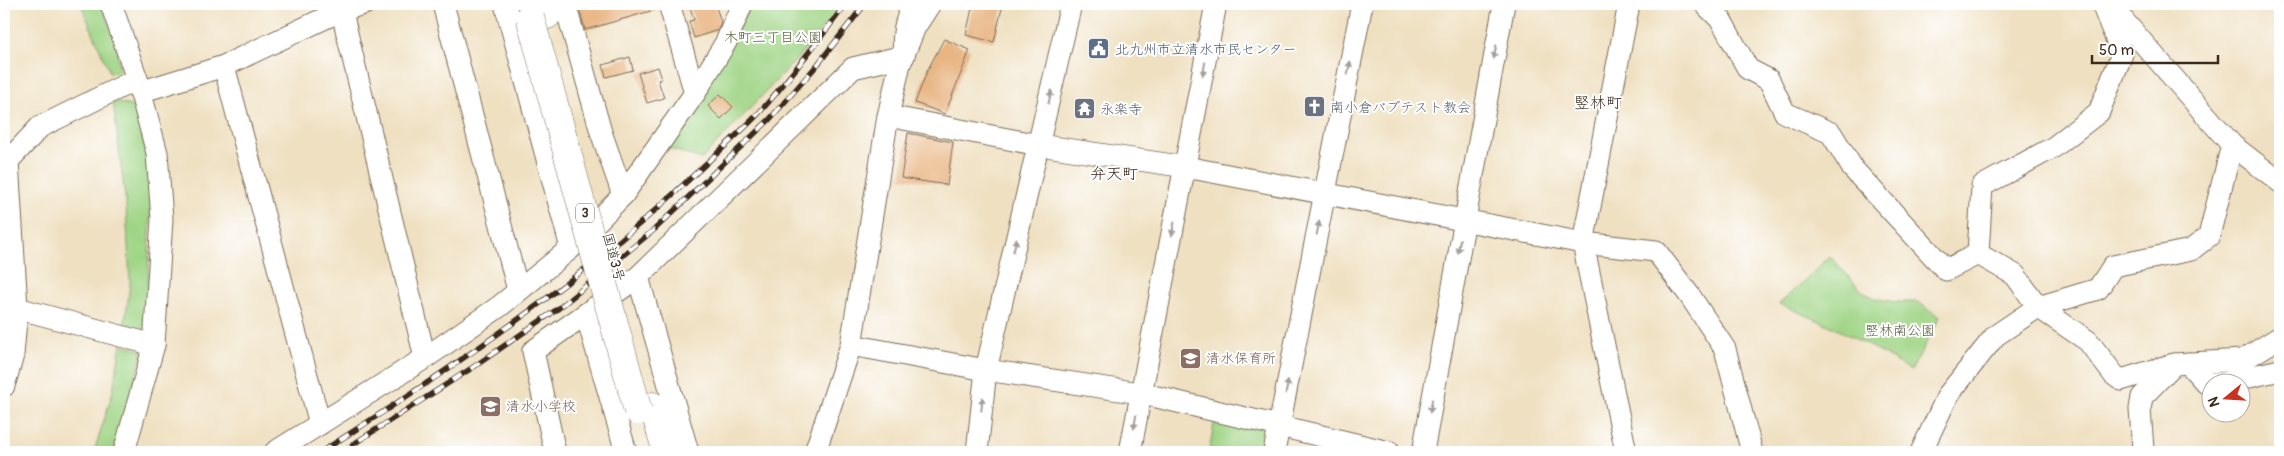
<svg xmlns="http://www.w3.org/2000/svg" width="2284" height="456" font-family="Pangolin,'Klee One',sans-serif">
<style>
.green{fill:#9fd484;stroke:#6d7f51}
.building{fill:#e8b481}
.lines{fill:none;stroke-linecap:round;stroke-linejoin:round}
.minor-casing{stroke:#7a6a57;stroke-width:23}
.highway-casing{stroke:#7a6a57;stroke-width:29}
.minor{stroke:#fff;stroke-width:21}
.highway{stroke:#fff;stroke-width:28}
.rail-casing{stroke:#3b2a1e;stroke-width:5.5}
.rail{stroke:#fff;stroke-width:4;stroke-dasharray:11;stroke-linecap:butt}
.highway-bridge-casing{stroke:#7a6a57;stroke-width:29;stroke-linecap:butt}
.highway-bridge{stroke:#fff;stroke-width:28}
.oneway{fill:#a79f9a}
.labels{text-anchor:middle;stroke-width:4;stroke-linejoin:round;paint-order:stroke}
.shield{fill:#fff;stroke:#766a62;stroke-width:1}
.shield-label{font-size:12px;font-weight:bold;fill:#3b2a1e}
.park-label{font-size:14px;fill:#595d3d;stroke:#fff}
.service-label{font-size:14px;fill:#4e5e75;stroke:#fff;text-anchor:start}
.worship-label{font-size:14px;fill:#5b616d;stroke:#fff;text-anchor:start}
.street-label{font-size:14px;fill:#3b2a1e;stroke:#fff}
.education-label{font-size:14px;fill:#785e54;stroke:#fff;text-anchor:start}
.quarter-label{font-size:16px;fill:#3b2a1e;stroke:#fff}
</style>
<rect width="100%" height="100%" fill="#fff"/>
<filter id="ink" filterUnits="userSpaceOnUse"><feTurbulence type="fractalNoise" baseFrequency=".02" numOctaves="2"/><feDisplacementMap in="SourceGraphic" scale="10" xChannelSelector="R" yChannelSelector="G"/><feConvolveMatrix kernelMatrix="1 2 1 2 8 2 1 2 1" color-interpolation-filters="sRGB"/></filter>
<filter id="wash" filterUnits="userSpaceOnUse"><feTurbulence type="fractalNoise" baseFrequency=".0096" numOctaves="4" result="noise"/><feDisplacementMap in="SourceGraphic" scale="20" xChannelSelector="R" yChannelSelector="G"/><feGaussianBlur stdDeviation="1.12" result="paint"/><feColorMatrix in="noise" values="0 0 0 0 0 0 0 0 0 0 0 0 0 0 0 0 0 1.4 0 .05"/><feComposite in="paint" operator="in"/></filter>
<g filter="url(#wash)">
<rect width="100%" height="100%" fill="#efe0c1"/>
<g class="green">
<polygon points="81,4 101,4 115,40 120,71 110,73"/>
<polygon points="752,4 842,4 796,60 702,159 667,148"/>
<polygon points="113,101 137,108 147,160 151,210 146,336 124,329 130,284 126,205"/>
<path d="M1830 256 1862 291 1875 298 1894 302H1918L1940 317 1911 371C1869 344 1826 322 1779 304Z"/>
<polygon points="121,344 143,351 114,452 94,452 113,391"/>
<polygon points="1215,418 1266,427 1271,435 1267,452 1209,452"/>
</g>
<g id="blocks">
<g class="building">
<polygon points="578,4 657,4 658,9 585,30"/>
<polygon points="689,4 715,4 721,22 718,30 694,38 689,21 694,20"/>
<polygon points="973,4 1003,4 994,42 966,35"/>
<polygon points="944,39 970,50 945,114 915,103 927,71"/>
<polygon points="630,57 633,70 606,77 603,65"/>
<polygon points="658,67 662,79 658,80 664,98 647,103 638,73"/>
<polygon points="720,94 733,107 721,119 708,106"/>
<polygon points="908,133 953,142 947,185 901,178"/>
</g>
</g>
</g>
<g filter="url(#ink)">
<use href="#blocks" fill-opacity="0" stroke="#7a6a57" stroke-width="1"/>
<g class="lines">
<defs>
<g id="minor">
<polyline points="111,4 137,79 157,153 162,219 154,345 124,452"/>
<polyline points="340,4 425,358"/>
<polyline points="443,4 518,290"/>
<polyline points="505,4 571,248"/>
<polyline points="565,4 601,132 623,195"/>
<polyline points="669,4 695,93"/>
<polyline points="1705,4 1721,20 1748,69 1769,80 1785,113 1831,133 1853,169 1946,270 1978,254"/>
<polyline points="2109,4 2232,145 2280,182"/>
<polyline points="224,66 320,424"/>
<polyline points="140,92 224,66 340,11 364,4"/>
<polyline points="888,116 1039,145 1186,167 1583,243 1656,251 1690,296 1725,349 1752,452"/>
<polyline points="4,162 8,161 40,127 137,79"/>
<polyline points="1978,254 2015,275 2038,307 2088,341 2114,375 2121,380 2174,364 2243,360 2280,337"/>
<polyline points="1978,254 1982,186 2054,147 2099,112 2122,54 2102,4"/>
<polyline points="638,277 688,452"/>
<polyline points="17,308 154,345"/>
<polyline points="586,314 626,452"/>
<polyline points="851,345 986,370 1140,393 1389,452"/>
<polyline points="2188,363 2206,383 2223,383 2280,370"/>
<polyline points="4,386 13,355 17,308 8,161"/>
<polyline points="275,452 425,358 500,306 571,248 623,195 695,93 726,42 742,4"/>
<path d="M555 452 533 351 638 277 853 68 904 56C902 36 904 21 914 4"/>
<polyline points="815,452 851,345 888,116 900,64 915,27 930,4"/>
<polyline points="977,452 986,370 1071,4"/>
<polyline points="1130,452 1216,4"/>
<polyline points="1274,452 1362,4"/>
<polyline points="1423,452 1504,4"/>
<polyline points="1626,452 1583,243 1629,4"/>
<polyline points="1921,452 1948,395 1995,336 2038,307 2098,289 2113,266 2191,250 2209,236 2232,145"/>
<polyline points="2140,452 2143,449 2140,409 2142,397 2174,364"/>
</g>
<g id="highway">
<polyline points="544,4 547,15"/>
<polyline points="653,406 667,452"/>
</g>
</defs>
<use href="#minor" class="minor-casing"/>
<use href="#highway" class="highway-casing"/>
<use href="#minor" class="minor"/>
<use href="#highway" class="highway"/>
<defs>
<g id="rail">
<path d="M321 452C453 368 582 281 696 173 717 153 739 134 759 113 790 78 818 41 846 4"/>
<polyline points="341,452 475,366 559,308 655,229 769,120 818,64 865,4"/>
</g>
</defs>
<use href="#rail" class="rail-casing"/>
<use href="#rail" class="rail"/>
<defs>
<polyline id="highway-bridge" points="530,17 638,411"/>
</defs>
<use href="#highway-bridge" class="highway-bridge-casing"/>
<use href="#highway-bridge" class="highway-bridge"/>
</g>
<defs><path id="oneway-solid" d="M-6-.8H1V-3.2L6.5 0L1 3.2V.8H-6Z" transform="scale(1.25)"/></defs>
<g class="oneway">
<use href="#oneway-solid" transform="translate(1495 52) rotate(100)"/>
<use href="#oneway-solid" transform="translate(1349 68) rotate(-79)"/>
<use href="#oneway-solid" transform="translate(1204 69) rotate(100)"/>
<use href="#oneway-solid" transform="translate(1050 97) rotate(-77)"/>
<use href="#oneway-solid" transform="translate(1318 228) rotate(-79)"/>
<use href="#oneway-solid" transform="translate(1173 229) rotate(102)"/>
<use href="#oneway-solid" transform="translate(1015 245) rotate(-77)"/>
<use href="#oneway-solid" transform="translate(1459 246) rotate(100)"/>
<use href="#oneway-solid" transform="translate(1287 387) rotate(-79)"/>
<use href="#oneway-solid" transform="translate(982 404) rotate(-84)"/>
<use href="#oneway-solid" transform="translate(1431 406) rotate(100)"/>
<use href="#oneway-solid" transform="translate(1135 422) rotate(100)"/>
</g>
</g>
<defs>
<symbol id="civic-square" viewBox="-11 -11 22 22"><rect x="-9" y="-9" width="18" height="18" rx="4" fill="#5c6f8a" stroke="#fff"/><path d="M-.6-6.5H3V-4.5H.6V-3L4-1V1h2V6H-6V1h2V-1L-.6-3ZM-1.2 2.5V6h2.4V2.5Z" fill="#fff"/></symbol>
<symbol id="church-square" viewBox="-11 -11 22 22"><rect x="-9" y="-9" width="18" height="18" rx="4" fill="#6b7280" stroke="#fff"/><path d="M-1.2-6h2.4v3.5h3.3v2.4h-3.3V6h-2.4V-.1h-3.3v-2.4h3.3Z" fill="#fff"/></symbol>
<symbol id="temple-square" viewBox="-11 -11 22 22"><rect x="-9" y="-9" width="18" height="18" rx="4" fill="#6b7280" stroke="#fff"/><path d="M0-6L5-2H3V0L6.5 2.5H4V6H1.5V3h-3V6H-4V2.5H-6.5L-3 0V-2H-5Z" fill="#fff"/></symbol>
<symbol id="school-square" viewBox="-11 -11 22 22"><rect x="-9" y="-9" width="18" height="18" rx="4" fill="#8d6e63" stroke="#fff"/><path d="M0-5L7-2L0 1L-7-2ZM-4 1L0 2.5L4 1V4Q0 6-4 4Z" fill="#fff"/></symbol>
</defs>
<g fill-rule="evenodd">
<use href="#civic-square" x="1086" y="36" width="25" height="25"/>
<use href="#church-square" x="1302" y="94" width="25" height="25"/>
<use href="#temple-square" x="1072" y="96" width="25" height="25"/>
<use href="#school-square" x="1178" y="346" width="25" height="25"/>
<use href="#school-square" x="478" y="394" width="25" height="25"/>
</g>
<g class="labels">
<rect class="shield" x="576" y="203.5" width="18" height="19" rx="4"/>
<g class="shield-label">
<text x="585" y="217">3</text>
</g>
<g class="park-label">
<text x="773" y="42">木町三丁目公園</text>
<text x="1900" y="335">竪林南公園</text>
</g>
<g class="service-label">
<text x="1115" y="54">北九州市立清水市民センター</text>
</g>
<g class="worship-label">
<text x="1330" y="112">南小倉バプテスト教会</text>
<text x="1100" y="114">永楽寺</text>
</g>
<g class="street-label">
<text transform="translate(614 257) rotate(75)" y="5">国道3号</text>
</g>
<g class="education-label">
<text x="1206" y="363">清水保育所</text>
<text x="506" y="411">清水小学校</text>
</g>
<g class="quarter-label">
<text x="1598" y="108">竪林町</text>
<text x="1114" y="179">弁天町</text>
</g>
</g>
<rect width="2284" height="456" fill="none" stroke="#fff" stroke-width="20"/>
<g transform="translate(2226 398) rotate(252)"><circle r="24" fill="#ffffff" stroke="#b1aaa5"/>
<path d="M0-4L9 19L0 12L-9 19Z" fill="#c8321e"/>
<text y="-8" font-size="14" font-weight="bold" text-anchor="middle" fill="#3b2a1e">N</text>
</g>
<path d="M2092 55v8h126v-8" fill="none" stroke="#3b2a1e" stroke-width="2.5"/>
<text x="2099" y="55" font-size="15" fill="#3b2a1e" stroke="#ffffff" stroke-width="4" paint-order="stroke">50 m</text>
</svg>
